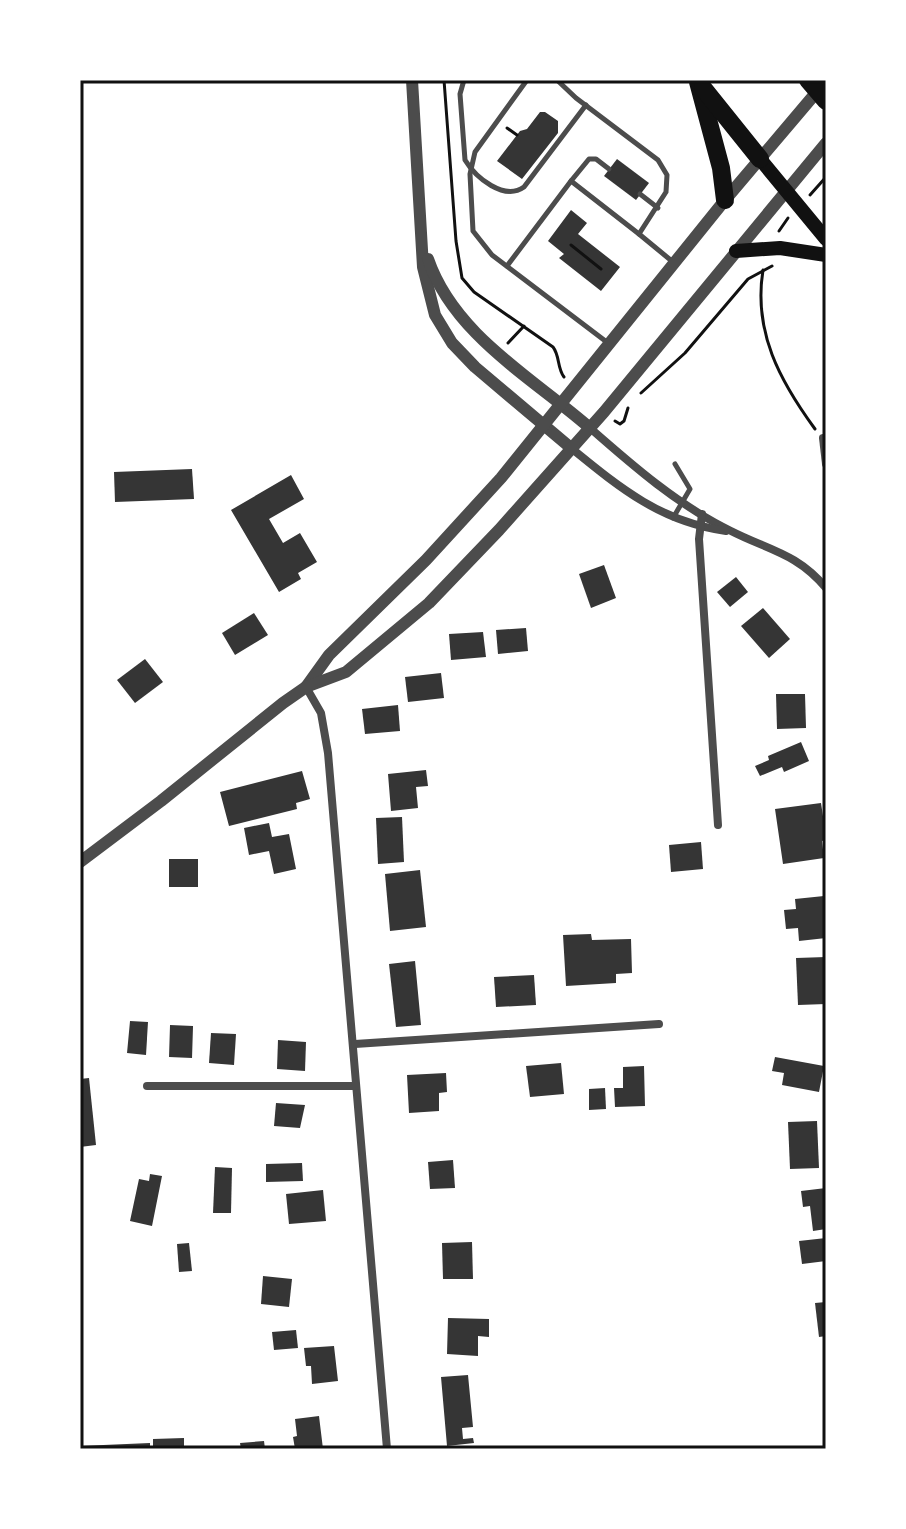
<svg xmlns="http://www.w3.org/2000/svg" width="906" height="1529" font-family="'Fira Sans',sans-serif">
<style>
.building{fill:#353535}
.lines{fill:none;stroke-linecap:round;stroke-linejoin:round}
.path{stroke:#111;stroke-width:3}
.service{stroke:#4c4c4c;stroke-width:5}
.minor{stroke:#4c4c4c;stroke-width:8}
.tertiary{stroke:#4c4c4c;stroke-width:12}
.secondary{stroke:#111;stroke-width:14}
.motorway{stroke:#111;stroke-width:18}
.neatline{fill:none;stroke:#111;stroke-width:3}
</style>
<rect width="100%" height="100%" fill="#fff"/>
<g class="building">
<polygon points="540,112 545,112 558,121 558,133 522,179 497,161 520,131 527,129"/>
<polygon points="617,159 649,183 636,200 604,176"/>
<polygon points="571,210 587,223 578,234 620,267 601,291 559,258 564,254 548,241"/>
<polygon points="192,469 194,499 115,502 114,472"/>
<polygon points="291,475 304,499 269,519 283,543 300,533 317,562 298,573 301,579 279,592 231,510"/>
<polygon points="604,565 616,598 591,608 579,574"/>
<polygon points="736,577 748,592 730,607 717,592"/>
<polygon points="763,608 790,639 769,658 741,626"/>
<polygon points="254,613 268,635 235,655 222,633"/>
<polygon points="526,628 528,651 498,654 496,630"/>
<polygon points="483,632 486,657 451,660 449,634"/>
<polygon points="145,659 163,682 135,703 117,680"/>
<polygon points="441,673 444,698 408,702 405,677"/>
<polygon points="776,694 805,694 806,728 777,729"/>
<polygon points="398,705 400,731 365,734 362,709"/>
<polygon points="801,742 809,761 784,772 782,767 760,776 755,766 769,760 768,756"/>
<polygon points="426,770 428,786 416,787 418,808 391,811 388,774"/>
<polygon points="302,771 310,799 296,803 297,809 229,826 220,792"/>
<polygon points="821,803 826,836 826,840 822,841 824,858 783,864 775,809"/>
<polygon points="402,817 404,862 378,864 376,818"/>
<polygon points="269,823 272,837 289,834 296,869 274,874 269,851 249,855 244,828"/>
<polygon points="701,842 703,869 671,872 669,845"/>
<rect x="169" y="859" width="29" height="28"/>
<polygon points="420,870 426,927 390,931 385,874"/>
<polygon points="824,896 826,938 799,941 798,928 786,929 784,910 796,909 795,899"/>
<polygon points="591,934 592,940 631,939 632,973 616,974 616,983 566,986 563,935"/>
<polygon points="826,957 826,1004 798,1005 796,958"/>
<polygon points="415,961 421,1025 396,1027 389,964"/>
<polygon points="534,975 536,1005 496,1007 494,977"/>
<polygon points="130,1021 148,1022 146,1055 127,1053"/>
<polygon points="170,1025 193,1026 192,1058 169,1057"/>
<polygon points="211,1033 236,1034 234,1065 209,1063"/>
<polygon points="278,1040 306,1042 305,1071 277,1069"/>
<polygon points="775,1057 824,1066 819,1092 782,1085 784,1073 772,1071"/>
<polygon points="561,1063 564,1094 530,1097 526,1066"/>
<polygon points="644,1066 645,1106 615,1107 614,1088 623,1088 623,1067"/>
<polygon points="446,1073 447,1092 439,1093 439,1111 409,1113 407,1075"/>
<polygon points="89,1078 96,1145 80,1147 80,1079"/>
<polygon points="605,1088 606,1109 589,1110 589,1089"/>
<polygon points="276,1103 305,1105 300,1128 274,1126"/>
<polygon points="817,1121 819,1168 790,1169 788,1122"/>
<polygon points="453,1160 455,1188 430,1189 428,1162"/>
<polygon points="302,1163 303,1181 266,1182 266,1164"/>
<polygon points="215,1167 232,1168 231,1213 213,1213"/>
<polygon points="150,1174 162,1176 152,1226 130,1221 139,1179 149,1181"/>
<polygon points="826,1188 826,1229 813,1231 810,1206 803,1207 801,1191"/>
<polygon points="323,1190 326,1221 289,1224 286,1194"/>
<polygon points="826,1238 826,1261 802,1264 799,1241"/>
<polygon points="472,1242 473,1279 443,1279 442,1243"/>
<polygon points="189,1243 192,1271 179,1272 177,1244"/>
<polygon points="263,1276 292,1279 289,1307 261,1304"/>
<polygon points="826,1302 826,1336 819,1337 815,1303"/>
<polygon points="448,1318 489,1319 489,1337 478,1336 478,1356 447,1354"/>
<polygon points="296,1330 298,1348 274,1350 272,1332"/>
<polygon points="334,1346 338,1381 312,1384 311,1366 306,1366 304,1348"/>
<polygon points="468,1375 473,1427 462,1428 463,1439 473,1438 474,1443 447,1446 441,1377"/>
<polygon points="319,1416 323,1449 295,1449 293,1437 297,1436 295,1419"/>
<polygon points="184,1438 184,1449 153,1449 153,1439"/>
<polygon points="264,1441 265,1449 241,1449 240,1443"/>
<polygon points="150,1443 150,1449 80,1449 80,1446"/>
</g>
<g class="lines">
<g class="path">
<path d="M444 80 456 241 462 278 474 292 553 347C560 356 557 368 564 377"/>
<polyline points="507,128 517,135"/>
<polyline points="810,195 826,177"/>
<polyline points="779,231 788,218"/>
<polyline points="571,245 601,269"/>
<path d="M763 270C753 332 780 381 815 429"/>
<polyline points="508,343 524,326"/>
<polyline points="641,393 685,353 748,279 772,266"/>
<polyline points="615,421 620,424 624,421 628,408"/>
</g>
<g class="service">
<path d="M464 80 460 94 465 160C476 178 504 201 524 187L586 105"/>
<polyline points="527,80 475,152 470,174 473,231 492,255 608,343"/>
<polyline points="557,80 576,98 658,160 667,175 666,192 639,234 673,262"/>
<polyline points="571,181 589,159 596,159 609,169"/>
<polyline points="640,194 658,208"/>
<polyline points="507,266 571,181 639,234"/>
<polyline points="673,518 690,489 675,464"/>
</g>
<g class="minor">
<path d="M590 428C632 465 679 506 731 531 768 550 797 553 826 588"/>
<polyline points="823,438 826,464"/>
<path d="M571 448C620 488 661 522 726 531"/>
<polyline points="702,514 699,539 718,825"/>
<polyline points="306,687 321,713 328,753 387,1449"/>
<polyline points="355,1044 659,1024"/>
<polyline points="147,1086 356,1086"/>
</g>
<g class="tertiary">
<polyline points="412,80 423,267 435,315 452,343 475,367 571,448"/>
<path d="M428 259C454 335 533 378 590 428"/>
<polyline points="306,687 329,655 426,560 501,478 725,200 826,81"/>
<polyline points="80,862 161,801 283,703 306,687 346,672 429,603 499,530 604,412 826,143"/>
</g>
<g class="secondary">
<polyline points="760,159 826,239"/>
<polyline points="736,251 780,248 826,255"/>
</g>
<g class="motorway">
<polyline points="808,80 826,101"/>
<polyline points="698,82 721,168 725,200"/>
<polyline points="703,88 760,159"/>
</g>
</g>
<rect width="906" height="1529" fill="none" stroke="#ffffff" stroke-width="164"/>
<rect x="82" y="82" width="742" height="1365" class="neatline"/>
</svg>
